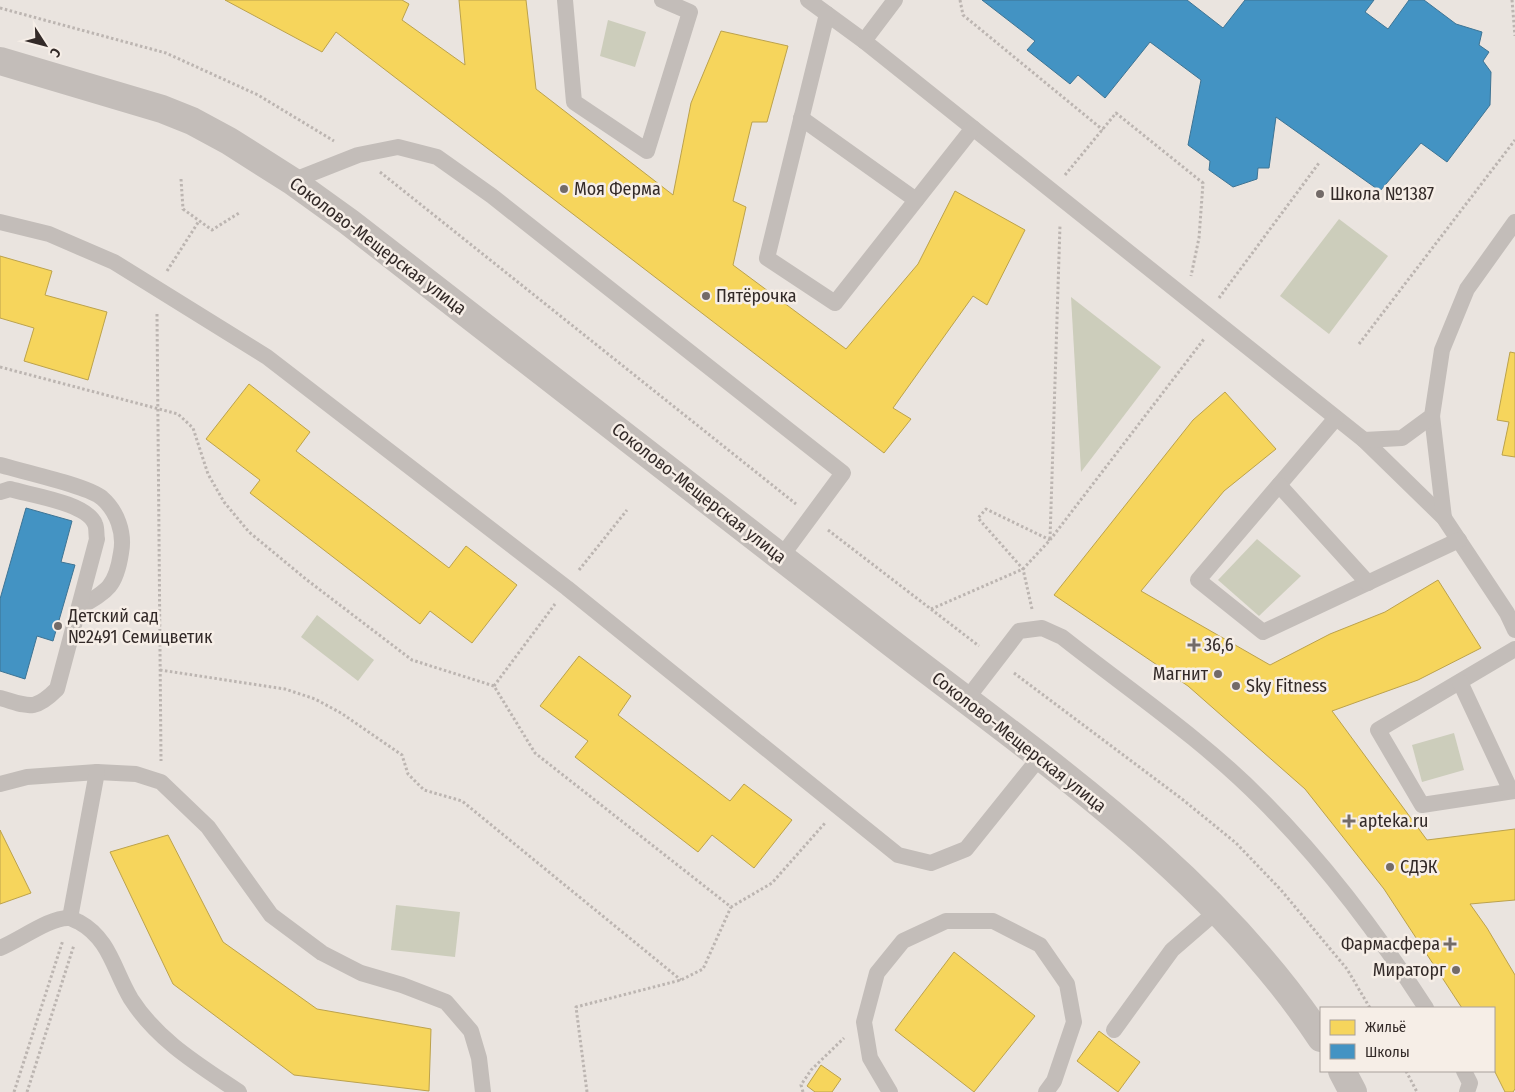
<svg xmlns="http://www.w3.org/2000/svg" width="1515" height="1092" font-family="'Fira Sans Condensed',sans-serif">
<style>
.green{fill:#cccdbb}
.homes{fill:#f6d55c;stroke:#bca24c}
.schools{fill:#4393c3;stroke:#3e7494}
.lines{fill:none;stroke-linecap:round;stroke-linejoin:round}
.path{stroke:#bcb5b1;stroke-width:3;stroke-dasharray:2.5 2.5;stroke-linecap:butt}
.service{stroke:#c3bdb9;stroke-width:16}
.tertiary{stroke:#c3bdb9;stroke-width:28}
.poi-dot{fill:#736b68;stroke:#f6eee7;stroke-width:2}
.labels{text-anchor:middle;stroke-width:5;stroke-linejoin:round;paint-order:stroke}
.poi-label{font-size:18px;fill:#332a28;stroke:#f6eee7;text-anchor:start}
.street-label{font-size:18px;fill:#332a28;stroke:#f6eee7}
</style>
<rect width="100%" height="100%" fill="#eae4df"/>
<g class="green">
<polygon points="608,20 646,32 635,67 600,56"/>
<polygon points="1339,219 1388,256 1329,334 1280,296"/>
<polygon points="1071,297 1161,367 1081,472"/>
<polygon points="1257,539 1301,576 1259,616 1218,580"/>
<polygon points="317,615 374,660 358,681 301,637"/>
<polygon points="1454,733 1464,770 1422,782 1412,745"/>
<polygon points="396,905 460,912 455,957 391,950"/>
</g>
<g class="homes">
<polygon points="225,0 402,0 409,4 402,20 465,65 459,0 526,0 536,89 673,195 691,103 721,31 788,46 767,122 752,122 733,201 746,207 733,265 846,349 918,264 955,191 1025,230 987,305 973,296 893,408 911,419 884,453 336,32 322,52"/>
<polygon points="0,256 52,271 45,295 107,312 88,380 24,361 34,328 0,318"/>
<polygon points="1510,352 1515,353 1515,457 1502,455 1509,422 1497,420"/>
<polygon points="249,384 310,432 296,451 449,568 466,546 517,585 472,643 430,611 420,624 250,493 260,480 206,439"/>
<polygon points="1225,392 1276,449 1224,491 1141,591 1270,665 1330,634 1385,612 1438,580 1481,648 1418,680 1332,711 1427,840 1515,829 1515,900 1470,904 1487,928 1515,975 1515,1089 1513,1092 1505,1092 1494,1070 1494,1008 1462,1008 1384,889 1305,789 1188,686 1054,595 1193,420"/>
<polygon points="579,656 631,696 618,715 730,801 744,784 792,820 754,868 712,835 698,852 575,757 588,741 540,706"/>
<polygon points="0,830 31,893 0,904"/>
<polygon points="168,835 223,942 317,1009 431,1029 429,1091 294,1075 173,984 110,852"/>
<polygon points="954,952 1035,1016 974,1092 895,1030"/>
<polygon points="1099,1031 1140,1062 1118,1092 1077,1061"/>
<polygon points="821,1065 841,1079 832,1092 815,1092 807,1086"/>
</g>
<g class="schools">
<polygon points="982,0 1187,0 1223,28 1245,0 1374,0 1365,12 1388,29 1409,0 1424,0 1456,24 1482,32 1479,45 1489,52 1483,61 1491,72 1490,105 1447,162 1421,143 1380,191 1276,117 1269,168 1258,168 1257,179 1233,187 1209,170 1210,161 1188,145 1201,80 1150,42 1105,98 1078,75 1070,84 1027,50 1035,41"/>
<polygon points="26,508 72,521 61,562 75,565 53,641 37,636 25,679 0,671 0,599"/>
</g>
<g class="lines">
<g class="path">
<polyline points="960,0 963,15 1103,130"/>
<polyline points="1512,0 1515,36"/>
<polyline points="0,8 166,53 258,95 334,141"/>
<polyline points="380,172 796,504"/>
<polyline points="1065,175 1116,113 1203,183 1199,238 1191,276"/>
<polyline points="181,179 183,209 212,230 239,213"/>
<polyline points="167,271 199,221"/>
<polyline points="1219,298 1319,163"/>
<polyline points="157,314 161,761"/>
<polyline points="1359,344 1515,140"/>
<polyline points="0,367 178,414 193,428 208,474 224,502 249,532 307,580 412,660 494,686 535,753 731,907 772,883 825,823"/>
<polyline points="828,530 979,646"/>
<polyline points="1050,539 1060,225"/>
<polyline points="579,570 627,510"/>
<polyline points="931,609 1023,569 1050,540 1204,339"/>
<polyline points="1032,609 1023,569 978,518 986,509 1050,540"/>
<polyline points="160,670 285,689 315,699 341,713 402,755 408,774 424,790 462,801 681,980"/>
<polyline points="1014,673 1182,799 1236,843 1281,890 1347,969 1370,1008"/>
<polyline points="494,686 555,604"/>
<polyline points="1406,1071 1417,1092"/>
<polyline points="14,1092 63,940"/>
<polyline points="27,1092 74,945"/>
<polyline points="587,1092 576,1007 681,980 703,969 731,907"/>
<polyline points="803,1092 801,1085 811,1070 844,1038"/>
</g>
<g class="service">
<polyline points="565,0 574,102 647,151 690,12 662,0"/>
<polyline points="808,0 864,41 1364,440 1444,518 1507,613 1515,630"/>
<polyline points="827,14 767,258 835,303 973,128"/>
<polyline points="864,41 895,0"/>
<polyline points="801,118 916,200"/>
<polyline points="292,181 358,155 398,147 437,157 492,196 843,473 781,557"/>
<polyline points="0,222 49,234 114,262 267,357 567,588 898,855 931,863 966,849 1040,757"/>
<polyline points="1432,416 1444,518"/>
<polyline points="1336,418 1198,580 1263,632 1459,540"/>
<polyline points="1364,440 1402,438 1432,416 1442,350 1467,289 1515,222"/>
<path d="M0 465C20 471 89 486 102 498 117 511 125 533 121 553 116 586 108 591 80 607"/>
<polyline points="1279,485 1368,583"/>
<path d="M0 492 10 489C30 495 87 503 95 524 97 528 96 535 97 539L57 689C34 712 29 706 0 698"/>
<polyline points="1515,649 1378,730 1422,805 1515,791"/>
<polyline points="1460,682 1511,791"/>
<path d="M966 700 1019 631 1042 628 1062 637C1129 690 1202 739 1262 800 1326 864 1377 932 1426 1008"/>
<polyline points="0,784 27,777 97,772 136,774 161,782 208,827 271,915 322,953 361,973 402,985 446,1002 471,1031 479,1058 483,1092"/>
<polyline points="70,918 97,772"/>
<path d="M0 948C20 940 50 917 69 918 72 918 76 921 79 922 110 939 114 971 131 999 158 1041 199 1065 239 1092"/>
<polyline points="1114,1030 1172,950 1217,911"/>
<polyline points="1464,1071 1470,1083 1467,1092"/>
<polyline points="890,1092 870,1058 864,1022 877,973 903,941 946,921 993,921 1040,945 1067,984 1074,1022 1054,1081 1046,1092"/>
</g>
<g class="tertiary">
<path d="M0 61 162 109 192 121 229 141 292 181 349 222C528 361 707 499 885 638 1040 758 1211 872 1321 1038"/>
<polyline points="1342,1071 1353,1092"/>
</g>
</g>
<g class="poi-dot">
<circle cx="564" cy="189" r="5"/>
<circle cx="1320" cy="194" r="5"/>
<circle cx="706" cy="296" r="5"/>
<circle cx="58" cy="626" r="5"/>
<path d="M1191.5 637.5h5v5h5v5h-5v5h-5v-5h-5v-5h5z"/>
<circle cx="1218" cy="674" r="5"/>
<circle cx="1236" cy="686" r="5"/>
<path d="M1346.5 813.5h5v5h5v5h-5v5h-5v-5h-5v-5h5z"/>
<circle cx="1390" cy="867" r="5"/>
<path d="M1447.5 936.5h5v5h5v5h-5v5h-5v-5h-5v-5h5z"/>
<circle cx="1456" cy="970" r="5"/>
</g>
<g class="labels">
<g class="poi-label">
<text x="574" y="195">Моя Ферма</text>
<text x="1330" y="200">Школа №1387</text>
<text x="716" y="302">Пятёрочка</text>
<text x="68" y="622">Детский сад<tspan x="68" dy="21">№2491 Семицветик</tspan></text>
<text x="1204" y="651">36,6</text>
<text x="1208" y="680" text-anchor="end">Магнит</text>
<text x="1246" y="692">Sky Fitness</text>
<text x="1359" y="827">apteka.ru</text>
<text x="1400" y="873">СДЭК</text>
<text x="1440" y="950" text-anchor="end">Фармасфера</text>
<text x="1446" y="976" text-anchor="end">Мираторг</text>
</g>
<g class="street-label">
<text transform="translate(378 246) rotate(37)" y="6">Соколово-Мещерская улица</text>
<text transform="translate(699 493) rotate(38)" y="6">Соколово-Мещерская улица</text>
<text transform="translate(1019 742) rotate(38)" y="6">Соколово-Мещерская улица</text>
</g>
</g>
<rect x="1320" y="1007" width="175" height="65" fill="#f6eee7" stroke="#a8a09b"/>
<rect x="1330" y="1020" width="25" height="15" fill="#f6d55c" stroke="#a8a09b"/>
<text x="1365" y="1032" font-size="15" fill="#332a28">Жильё</text>
<rect x="1330" y="1044" width="25" height="15" fill="#4393c3" stroke="#a8a09b"/>
<text x="1365" y="1057" font-size="15" fill="#332a28">Школы</text>
<g transform="translate(45 45) rotate(126)" stroke="#f6eee7" stroke-width="4" paint-order="stroke">
<path d="M0-4L9 19L0 12L-9 19Z" fill="#332a28"/>
<text y="-8" font-size="14" font-weight="bold" text-anchor="middle" fill="#332a28">С</text>
</g>
</svg>
